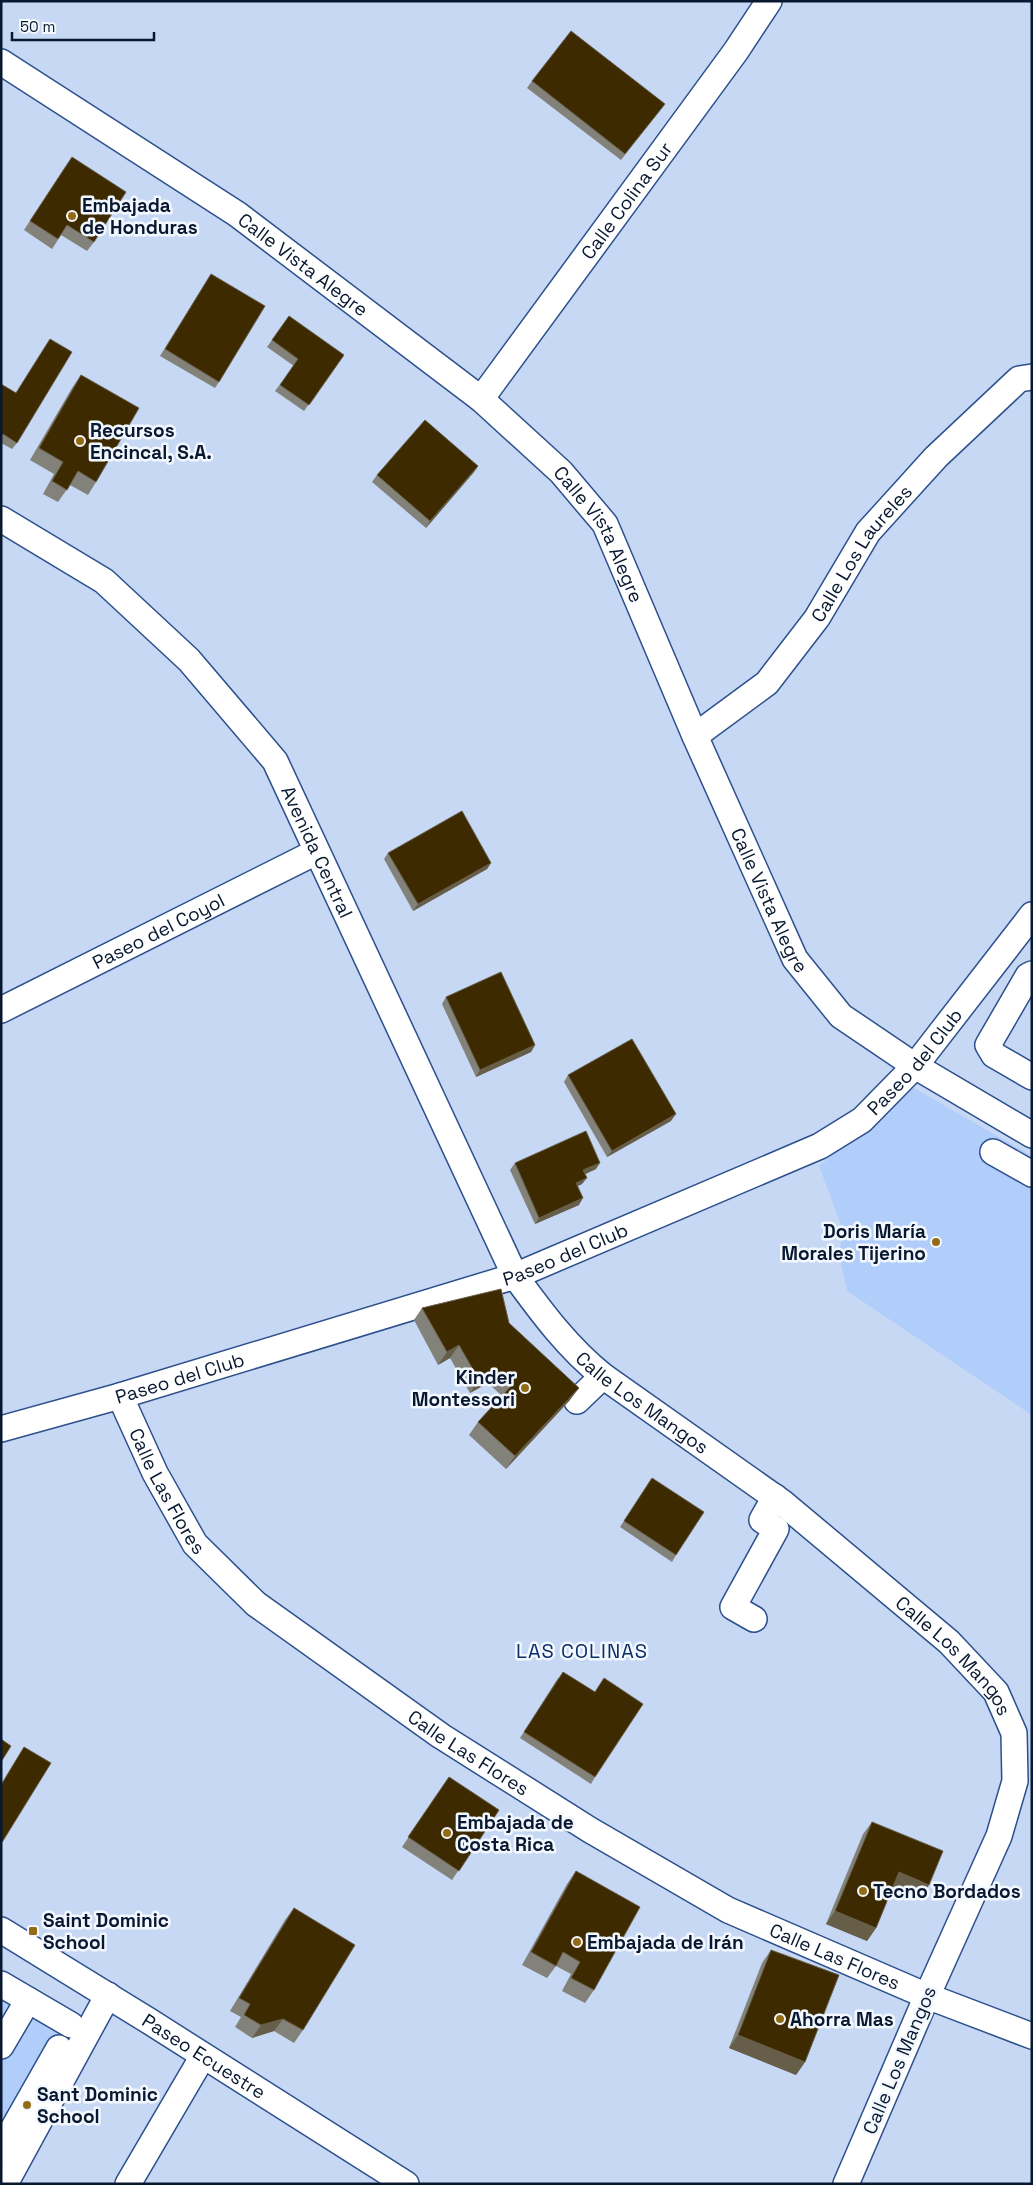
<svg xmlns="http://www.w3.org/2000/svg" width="1033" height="2185" font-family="'Space Grotesk',sans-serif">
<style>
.built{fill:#b1cdfa}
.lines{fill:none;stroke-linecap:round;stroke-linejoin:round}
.minor-casing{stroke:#2c508c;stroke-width:28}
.minor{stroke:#fff;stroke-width:25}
.wall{fill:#82817a}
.shaded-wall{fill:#675e4a}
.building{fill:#3e2a01;stroke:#675e4a}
.poi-dot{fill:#946b15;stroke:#f3f8ff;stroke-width:2}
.labels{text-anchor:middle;stroke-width:5;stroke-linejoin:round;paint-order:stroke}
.street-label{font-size:19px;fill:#081830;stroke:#f3f8ff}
.poi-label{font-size:19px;font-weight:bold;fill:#081830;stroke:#f3f8ff;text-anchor:start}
.neighbourhood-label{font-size:20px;letter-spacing:1px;fill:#0a2e67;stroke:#f3f8ff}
</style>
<rect width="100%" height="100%" fill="#c6d8f4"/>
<g class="built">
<polygon points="914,1088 1032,1156 1032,1415 847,1291 839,1253 843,1230 819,1166"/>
<polygon points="1,1975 95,2027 1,2184"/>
</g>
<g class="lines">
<defs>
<g id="minor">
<path id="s1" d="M1 62 237 214 481 399 561 472 605 524 695 736 795 959 841 1016 915 1066 1032 1135"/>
<path id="s2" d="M481 399 736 51 769 1"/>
<path id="s3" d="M1 519 104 581 189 660 275 761 515 1276C542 1313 568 1348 603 1376L783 1503 949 1642 996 1692 1014 1733 1015 1781 999 1836 927 1996 846 2184"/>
<path id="s4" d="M695 736 767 683 817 618 868 532 936 457 1019 379 1032 377"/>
<polyline points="1032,974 1028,976 988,1045 994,1055 1032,1077"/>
<path id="s5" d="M1 1010 316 852"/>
<polyline points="993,1152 1032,1174"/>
<path id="s6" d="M120 1396 155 1473 195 1544 256 1604 441 1736 590 1830 728 1910 927 1996 1032 2036"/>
<polyline points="577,1401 603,1376"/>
<path id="s7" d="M1 1429 120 1396 515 1276 820 1146 862 1120 915 1066 1032 915"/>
<polyline points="754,1619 733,1607 776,1529 762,1520 775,1497"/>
<path id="s8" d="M1 1930 149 2021 406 2184"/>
<polyline points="1,1984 71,2025"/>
<polyline points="1,2046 28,2000"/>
<polyline points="1,2150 59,2048"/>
<polyline points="5,2184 108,1995"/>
<polyline points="128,2184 203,2056"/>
</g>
</defs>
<use href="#minor" class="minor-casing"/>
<use href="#minor" class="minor"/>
</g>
<g class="wall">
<polygon points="532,81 660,110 621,160 527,88"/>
<polygon points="65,167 94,242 87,251 61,235 52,249 24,230"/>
<polygon points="211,274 219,382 215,388 160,356"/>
<polygon points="289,316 344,355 304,411 275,391 294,366 267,347"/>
<polygon points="50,339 17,443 12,449 1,443 1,384 16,393"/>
<polygon points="81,375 96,482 88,495 70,485 58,502 43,494 54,474 30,460 72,388"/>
<polygon points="478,466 474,472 426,528 372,482 377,475"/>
<polygon points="388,853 491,863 487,869 413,911 384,859"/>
<polygon points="446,997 535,1045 531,1052 476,1077 442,1004"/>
<polygon points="568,1075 671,1121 607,1157 564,1082"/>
<polygon points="515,1163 596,1169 585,1174 582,1184 578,1186 579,1205 535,1224 510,1170"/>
<polygon points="422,1308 509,1323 570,1400 506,1469 469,1435 478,1422 502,1396 488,1383 470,1393 450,1358 438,1365 414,1320"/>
<polygon points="652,1478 676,1555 672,1562 620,1527"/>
<polygon points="558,1678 595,1777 591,1784 520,1738"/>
<polygon points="449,1777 499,1810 452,1880 402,1847"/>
<polygon points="872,1822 921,1897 893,1886 876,1928 867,1941 826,1924 863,1834"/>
<polygon points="576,1871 594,1990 585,2003 562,1991 571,1974 556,1966 547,1978 522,1965 567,1884"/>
<polygon points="294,1908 303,2030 294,2043 274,2031 252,2038 235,2027 241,2017 230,2011 285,1920"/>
<polygon points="771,1950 805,2062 796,2075 729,2048 762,1963"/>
</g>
<g class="shaded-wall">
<polygon points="478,466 474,472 426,528 430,521"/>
<polygon points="491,863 487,869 413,911 418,904"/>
<polygon points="535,1045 531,1052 476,1077 480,1070"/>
<polygon points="676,1114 671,1121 607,1157 612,1151"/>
<polygon points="600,1163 596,1169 579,1177 583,1170"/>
<polygon points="587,1178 582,1184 571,1189 576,1183"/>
<polygon points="583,1198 579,1205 535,1224 539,1218"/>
<polygon points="459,1345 450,1358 438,1365 447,1352"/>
<polygon points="497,1370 488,1383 470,1393 479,1380"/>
<polygon points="579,1388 570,1400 506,1469 515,1456"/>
<polygon points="899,1872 929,1885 921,1897 890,1885"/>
<polygon points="835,1911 876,1928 867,1941 826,1924"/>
<polygon points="283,2019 274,2031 252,2038 261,2025"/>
<polygon points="738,2035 805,2062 796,2075 729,2048"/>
</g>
<g class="building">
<polygon points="571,31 665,104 625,154 532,81"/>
<polygon points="72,157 126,192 94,242 67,225 58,239 30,221"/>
<polygon points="211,274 265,306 219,382 165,349"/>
<polygon points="289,316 344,355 309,405 280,385 298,359 272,340"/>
<polygon points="50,339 72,352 17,443 3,434 1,437 1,384 16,393"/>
<polygon points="81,375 139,408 96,482 78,471 67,490 52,481 63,462 39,448"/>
<polygon points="425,420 478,466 430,521 377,475"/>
<polygon points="462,811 491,863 418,904 388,853"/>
<polygon points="501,972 535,1045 480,1070 446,997"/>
<polygon points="632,1039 676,1114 612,1151 568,1075"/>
<polygon points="586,1131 600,1163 583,1170 587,1178 576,1183 583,1198 539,1218 515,1163"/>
<polygon points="501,1289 509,1323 579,1388 515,1456 478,1422 512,1385 497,1370 479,1380 459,1345 447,1352 422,1308"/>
<polygon points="652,1478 704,1512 676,1555 624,1521"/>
<polygon points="563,1672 595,1692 604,1678 643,1704 595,1777 524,1732"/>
<polygon points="1,1739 11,1746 1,1762"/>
<polygon points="24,1747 51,1763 1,1844 1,1785"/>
<polygon points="449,1777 499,1810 459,1871 408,1837"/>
<polygon points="872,1822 943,1851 929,1885 899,1872 876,1928 835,1911"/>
<polygon points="576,1871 640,1907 594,1990 571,1978 580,1962 563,1952 556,1966 531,1952"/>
<polygon points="294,1908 355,1945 303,2030 283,2019 261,2025 244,2015 250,2004 239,1998"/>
<polygon points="771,1950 839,1975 805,2062 738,2035"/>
</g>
<g class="poi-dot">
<circle cx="72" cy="216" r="5"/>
<circle cx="80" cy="441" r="5"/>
<circle cx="936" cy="1242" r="5"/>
<circle cx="525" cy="1388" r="5"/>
<circle cx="447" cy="1833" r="5"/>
<circle cx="863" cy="1891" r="5"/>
<rect x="28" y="1926" width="10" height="10" rx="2.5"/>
<circle cx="577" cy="1942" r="5"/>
<circle cx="780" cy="2019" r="5"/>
<circle cx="27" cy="2105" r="5"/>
</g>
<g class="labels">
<g class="street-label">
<text dy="7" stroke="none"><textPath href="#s2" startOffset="246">Calle Colina Sur</textPath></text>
<text dy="7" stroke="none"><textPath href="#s1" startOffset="364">Calle Vista Alegre</textPath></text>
<text dy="7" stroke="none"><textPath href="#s1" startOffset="769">Calle Vista Alegre</textPath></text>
<text dy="7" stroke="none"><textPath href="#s4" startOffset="250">Calle Los Laureles</textPath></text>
<text dy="7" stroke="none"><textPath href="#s3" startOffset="469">Avenida Central</textPath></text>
<text dy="7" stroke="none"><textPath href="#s1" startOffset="1174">Calle Vista Alegre</textPath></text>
<text dy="7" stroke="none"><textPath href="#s5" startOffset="176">Paseo del Coyol</textPath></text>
<text dy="7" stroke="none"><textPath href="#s7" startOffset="996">Paseo del Club</textPath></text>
<text dy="7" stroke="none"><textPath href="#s7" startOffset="591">Paseo del Club</textPath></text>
<text dy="7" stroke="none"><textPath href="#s7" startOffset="186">Paseo del Club</textPath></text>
<text dy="7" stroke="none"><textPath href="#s3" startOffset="1118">Calle Los Mangos</textPath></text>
<text dy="7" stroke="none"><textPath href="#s6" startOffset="106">Calle Las Flores</textPath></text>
<text dy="7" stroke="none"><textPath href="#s3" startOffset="1521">Calle Los Mangos</textPath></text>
<text dy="7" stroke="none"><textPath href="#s6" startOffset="511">Calle Las Flores</textPath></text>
<text dy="7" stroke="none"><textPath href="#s6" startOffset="931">Calle Las Flores</textPath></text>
<text dy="7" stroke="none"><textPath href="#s8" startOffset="239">Paseo Ecuestre</textPath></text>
<text transform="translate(899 2060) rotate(-67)" y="7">Calle Los Mangos</text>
</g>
<g class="poi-label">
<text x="82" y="212">Embajada<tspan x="82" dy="22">de Honduras</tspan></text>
<text x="90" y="437">Recursos<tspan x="90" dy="22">Encincal, S.A.</tspan></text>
<text x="926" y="1238" text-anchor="end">Doris María<tspan x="926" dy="22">Morales Tijerino</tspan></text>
<text x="515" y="1384" text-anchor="end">Kinder<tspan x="515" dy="22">Montessori</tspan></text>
<text x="457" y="1829">Embajada de<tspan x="457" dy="22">Costa Rica</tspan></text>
<text x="873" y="1898">Tecno Bordados</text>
<text x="43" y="1927">Saint Dominic<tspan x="43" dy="22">School</tspan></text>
<text x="587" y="1949">Embajada de Irán</text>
<text x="790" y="2026">Ahorra Mas</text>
<text x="37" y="2101">Sant Dominic<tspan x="37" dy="22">School</tspan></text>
</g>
<g class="neighbourhood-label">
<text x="582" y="1658">LAS COLINAS</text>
</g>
</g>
<rect width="1033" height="2185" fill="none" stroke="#081830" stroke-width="5"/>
<path d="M12 32v8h142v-8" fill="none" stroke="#081830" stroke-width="2.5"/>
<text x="20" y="32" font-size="15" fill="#081830" stroke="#f3f8ff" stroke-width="4" paint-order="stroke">50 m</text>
</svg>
